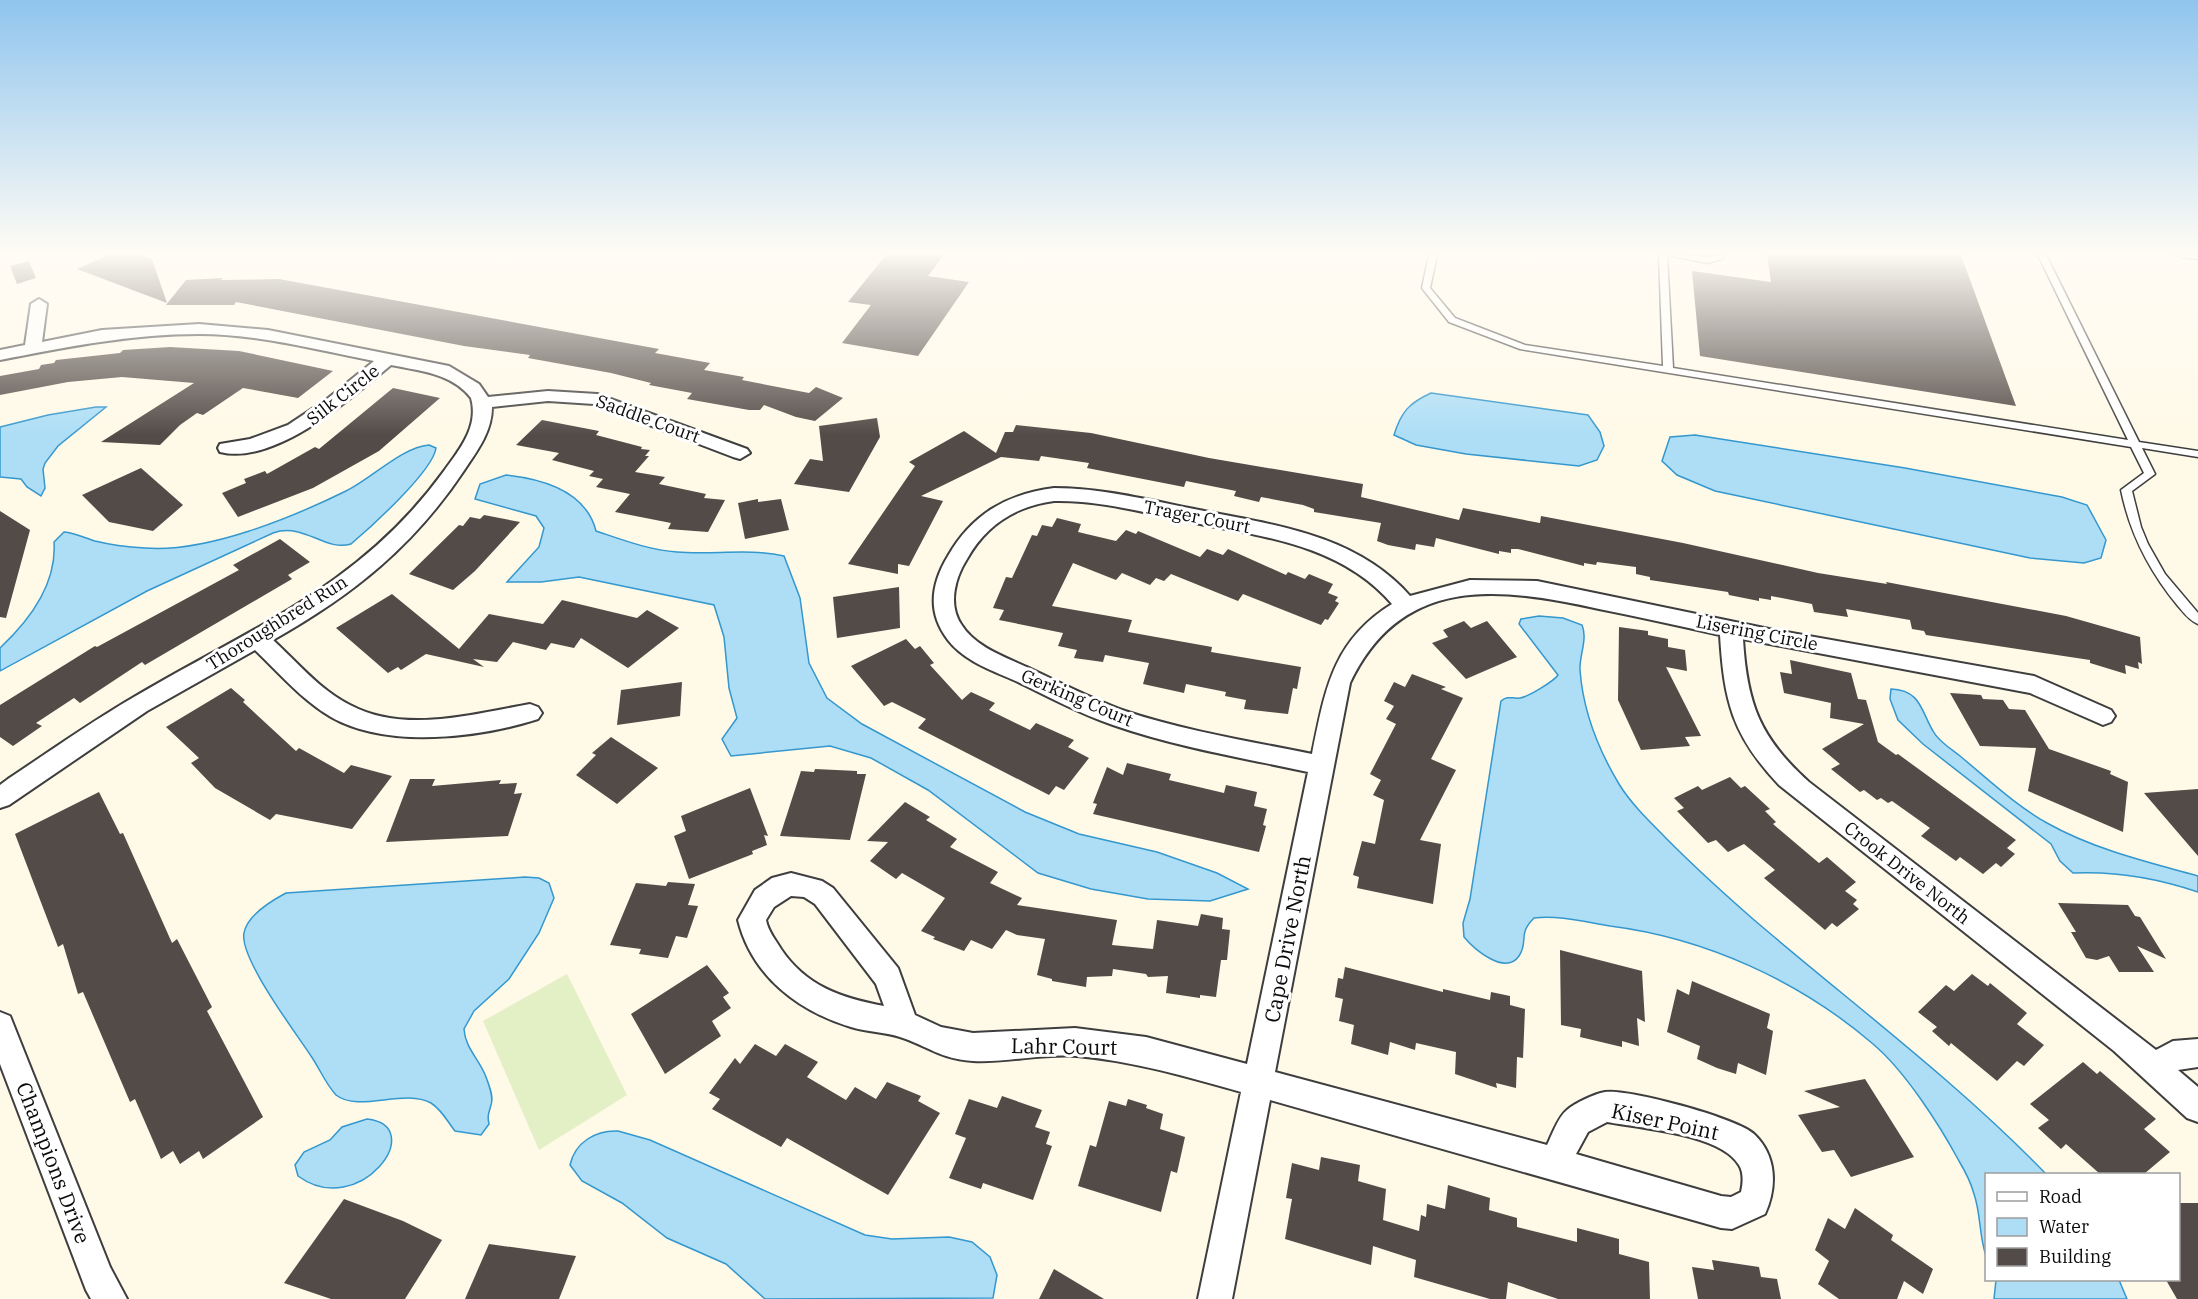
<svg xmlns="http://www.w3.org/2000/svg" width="2198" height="1299" font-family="'IBM Plex Serif',serif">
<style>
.pitch{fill:#e3efc5}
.water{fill:#addef6;stroke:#3497cd;stroke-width:1.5}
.building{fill:#534b47}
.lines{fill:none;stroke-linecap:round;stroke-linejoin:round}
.lane-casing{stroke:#3e3e3e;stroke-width:3}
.street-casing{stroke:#3e3e3e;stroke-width:4}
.lane{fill:#fff;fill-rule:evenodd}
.street{fill:#fff;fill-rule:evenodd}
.labels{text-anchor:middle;stroke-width:6;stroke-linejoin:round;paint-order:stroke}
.street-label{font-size:18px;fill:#0b0b0b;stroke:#fff}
.near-street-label{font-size:21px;fill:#0b0b0b;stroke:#fff}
</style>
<rect width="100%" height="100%" fill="#fff9e8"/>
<polygon class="pitch" points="567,974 627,1095 539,1150 483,1021"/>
<g class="water">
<path d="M1431 393 1588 415 1600 432 1604 446 1597 460 1579 466 1466 454 1416 445 1394 435C1401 412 1409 403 1431 393Z"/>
<polygon points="96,407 106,407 58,446 45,463 43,469 45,488 41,496 27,487 21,479 0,477 0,427 48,415"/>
<polygon points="1695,435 1905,468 2062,497 2087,505 2106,540 2101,558 2084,563 2030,558 1715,491 1677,475 1662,461 1670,437"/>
<path d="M429 445 436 448C433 471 371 527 351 544 325 552 304 522 273 533L147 591 0 671V648C30 620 57 584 54 542L64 532C75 533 85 538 95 541 111 545 128 547 145 548 206 553 291 518 346 491 371 479 402 447 429 445Z"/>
<path d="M506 475C543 479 586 491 596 531 623 540 649 550 677 552 713 555 749 548 784 556L800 598 809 663 827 698 862 724 1025 812 1079 834 1157 852 1217 873 1248 889 1210 901 1148 899 1091 889 1038 873 928 790 871 758 830 746 731 756 722 739 737 718 729 688 724 637 714 605 579 577 541 582H507L539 547 544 528 536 516 475 499 480 484Z"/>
<path d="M1539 616 1563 618 1582 625C1588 639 1579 656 1580 670 1583 711 1598 749 1619 784 1630 802 1646 818 1660 832 1690 863 1721 891 1753 919 1851 1003 1956 1081 2046 1174H1986V1256C1979 1236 1981 1214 1974 1194 1971 1183 1965 1171 1959 1161 1939 1124 1905 1071 1873 1044 1800 981 1705 938 1610 926 1585 922 1559 915 1534 918 1517 935 1529 941 1519 956 1505 976 1474 949 1464 937L1463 923 1470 899 1501 701C1508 695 1512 699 1520 698 1528 697 1554 681 1558 675L1519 624 1521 619Z"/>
<path d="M1891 689C1921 690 1921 711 1933 731 1938 741 1951 749 1960 756 1988 779 2015 805 2047 823 2093 849 2147 862 2198 876V892C2157 878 2116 871 2073 873L2060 861 2051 844 1923 744 1898 720 1890 699Z"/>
<path d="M525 877 539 878 549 883 554 898 539 933 509 979 474 1011 464 1029C465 1048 480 1060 486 1077 489 1085 494 1097 491 1105 489 1113 487 1115 489 1124L481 1135 455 1131C447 1121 442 1110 431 1103 404 1088 359 1113 336 1095 325 1083 320 1069 311 1056 296 1033 239 958 244 933 247 915 271 901 286 893Z"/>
<path d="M367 1119C430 1126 359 1221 298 1176L295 1165 304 1152 330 1140 342 1127Z"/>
<path d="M618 1131 650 1140 865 1235 892 1239 949 1237 972 1242 990 1257 997 1275 993 1298 765 1299 726 1264 667 1238 622 1203 582 1181 570 1165C575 1142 596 1130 618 1131Z"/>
<polygon points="1996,1280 2119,1280 2127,1299 1994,1299"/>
</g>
<g class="building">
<polygon points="108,255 140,255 152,259 167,303 77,269"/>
<polygon points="886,255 944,255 928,276 969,282 918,356 842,343 871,305 848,302"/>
<polygon points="1767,255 1961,255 2016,406 1700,356 1692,271 1771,282"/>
<polygon points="29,261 36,278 17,284 10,266"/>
<polygon points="223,278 221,280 279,279 659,349 655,353 710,363 704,370 744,377 742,380 809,393 816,387 843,398 815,421 796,417 764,405 760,410 749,410 687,399 692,393 649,385 651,383 611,373 528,358 530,355 464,346 236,302 234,305 166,305 186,280"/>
<polygon points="170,347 239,351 333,371 298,398 243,388 203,415 197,413 180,425 160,445 101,442 194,383 122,377 68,382 0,395 0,376 39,369 41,365 54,363 56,360 120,353 123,350"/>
<polygon points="393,388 440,398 379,451 313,488 238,517 222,493 246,483 244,479 265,471 267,474 315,447 319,449"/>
<polygon points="877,418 880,437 849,492 794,484 810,459 823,461 819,426"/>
<polygon points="542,420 599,431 596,435 642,447 641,449 650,450 645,456 649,456 635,472 665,477 659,484 706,494 704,498 725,500 708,532 668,529 671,523 615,512 630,494 596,487 603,479 589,476 594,471 552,460 559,453 516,445"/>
<polygon points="1016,425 1091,433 1209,458 1363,484 1361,497 1459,520 1463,508 1540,523 1541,516 1683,543 1818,573 1887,584 1886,582 2066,616 2140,637 2142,664 2138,662 2139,669 2125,665 2126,674 2090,663 2090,660 1926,635 1924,631 1912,629 1910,620 1846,609 1848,617 1814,612 1812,604 1771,596 1771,600 1759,598 1759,601 1729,595 1728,592 1650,580 1650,577 1636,574 1636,567 1597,562 1596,565 1584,563 1584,566 1518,549 1511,549 1511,553 1499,551 1499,554 1436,538 1434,547 1416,544 1415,550 1388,545 1377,541 1381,523 1314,512 1314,509 1303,505 1261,497 1259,502 1234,496 1236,491 1186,481 1184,487 1087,468 1089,463 1041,456 1039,461 1001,457 921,496 943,501 909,566 898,564 898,574 848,564 915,466 909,462 964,431 996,453 1005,432 1013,432"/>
<polygon points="141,468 183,505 153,531 109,522 82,495"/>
<polygon points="758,499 758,502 781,499 789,530 745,539 738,503"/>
<polygon points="0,511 30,530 6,618 0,617"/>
<polygon points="484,515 520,522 475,571 453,590 409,574 459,525 463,526 470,517 480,519"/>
<polygon points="1057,518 1081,524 1078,532 1116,541 1126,530 1136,534 1138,531 1200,557 1207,549 1223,555 1228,549 1286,575 1288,572 1305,579 1309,574 1333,584 1328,593 1338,597 1335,601 1339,603 1328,620 1325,619 1321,625 1243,594 1238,601 1171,574 1164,581 1156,578 1150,585 1122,573 1116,580 1073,563 1052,606 1132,620 1128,632 1212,647 1211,652 1301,667 1297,689 1293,688 1288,714 1244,709 1246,700 1225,696 1226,692 1186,684 1184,693 1143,684 1149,663 1105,655 1103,662 1074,658 1077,650 1058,646 1063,633 999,620 1004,610 993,608 1006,577 1012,578 1032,535 1037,536 1042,525 1052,527"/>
<polygon points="280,539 310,562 288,575 292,579 145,665 142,662 80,703 74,698 36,723 42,726 13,746 0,737 0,705 95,646 97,647 239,570 233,565"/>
<polygon points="899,587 900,628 837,638 833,597"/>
<polygon points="392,594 459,649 489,614 543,624 562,600 637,618 647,610 679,628 628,668 581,638 574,648 551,643 546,650 513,642 497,662 473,659 484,667 426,654 401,670 398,667 388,673 336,628"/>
<polygon points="1464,621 1471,628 1487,621 1517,657 1466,679 1432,643 1448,637 1443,630"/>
<polygon points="1619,627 1648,631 1648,635 1668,639 1668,647 1685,650 1687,671 1666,667 1701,736 1685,737 1690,746 1641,750 1618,700"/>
<polygon points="906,639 915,649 920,646 934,663 930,665 962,700 971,692 995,703 989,710 1030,730 1036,723 1074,740 1068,747 1089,758 1064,790 1056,786 1049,795 918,728 926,719 892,702 884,706 851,666"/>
<polygon points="1790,660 1851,673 1858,699 1866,700 1878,742 1896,755 1898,754 2016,840 2007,848 2015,854 2001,867 1996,863 1983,874 1960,857 1956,861 1921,836 1930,828 1892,801 1888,803 1881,798 1877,800 1864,790 1860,792 1831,769 1840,764 1822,749 1864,724 1830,718 1831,703 1784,693 1780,672 1792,674"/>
<polygon points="1412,674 1446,687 1441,689 1463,698 1431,759 1456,770 1420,840 1441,844 1433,904 1357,888 1359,877 1353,875 1362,841 1375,844 1384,800 1373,795 1381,780 1370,774 1396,724 1386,719 1394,706 1384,701 1394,682 1405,687"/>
<polygon points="682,682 680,716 617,725 621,690"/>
<polygon points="231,688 245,700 243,702 296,751 299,748 344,773 351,765 392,776 352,829 276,814 270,820 215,788 191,763 199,758 166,727"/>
<polygon points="1950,693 1981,695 1983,699 2003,700 2009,709 2025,710 2049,749 2111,771 2110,774 2128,782 2123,832 2028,791 2036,748 1980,746"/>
<polygon points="611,737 658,768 617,804 576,775 596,755 592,753"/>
<polygon points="1127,763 1171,774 1169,780 1224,793 1226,785 1257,792 1254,806 1267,809 1263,825 1266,826 1259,852 1093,814 1097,804 1093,803 1107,767 1123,775"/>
<polygon points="815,769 857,771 857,774 866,774 850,840 780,836 801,771 814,772"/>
<polygon points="1730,777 1741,788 1745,786 1770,809 1765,811 1776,822 1773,824 1819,863 1827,857 1856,882 1845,891 1857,900 1853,904 1859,909 1837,927 1832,923 1825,930 1764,878 1775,870 1744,844 1728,852 1716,840 1708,843 1677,811 1684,808 1674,798 1698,786 1702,790"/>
<polygon points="410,779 435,779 432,786 501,780 499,784 517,783 514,794 522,793 508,836 386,842"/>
<polygon points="750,788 768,836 764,835 767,845 752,851 753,854 689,879 674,836 686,831 681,816"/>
<polygon points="2198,789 2198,856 2144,793"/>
<polygon points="99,792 120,834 123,833 172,943 177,939 212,1007 207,1011 263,1117 203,1159 199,1151 180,1164 173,1151 161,1159 135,1099 130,1102 83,992 78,994 63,944 58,947 15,834"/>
<polygon points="905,802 930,817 926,820 957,839 950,847 998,872 990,883 1022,898 1017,905 1117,920 1112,945 1153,949 1157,920 1198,926 1201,914 1223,918 1222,929 1230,930 1227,960 1221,960 1216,997 1200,995 1200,998 1166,993 1168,976 1148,977 1146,974 1113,969 1112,976 1087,977 1086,987 1052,981 1052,979 1037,975 1045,939 1017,935 1006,930 992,949 971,940 964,951 933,939 935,937 921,931 945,898 902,873 896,879 870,861 888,842 867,841"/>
<polygon points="668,882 695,884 688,905 698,906 687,938 676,936 668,958 639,954 641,949 610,945 636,883 666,886"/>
<polygon points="2058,903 2128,905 2135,916 2140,917 2166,959 2137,946 2154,972 2119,972 2109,956 2097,960 2086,958 2071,932 2076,932"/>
<polygon points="1560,950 1642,971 1645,1022 1637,1018 1639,1046 1622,1041 1622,1047 1580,1037 1581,1029 1561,1025"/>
<polygon points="707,965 729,993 723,997 731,1008 712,1021 721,1036 665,1074 631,1014"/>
<polygon points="1345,967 1443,992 1443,989 1490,1000 1491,992 1510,996 1510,1005 1525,1009 1523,1058 1517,1057 1516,1088 1496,1083 1497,1088 1455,1074 1456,1052 1416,1043 1415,1050 1390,1042 1388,1055 1351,1044 1354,1025 1339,1021 1343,999 1335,997 1338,978 1343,979"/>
<polygon points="1972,974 1988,986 1990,983 2027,1013 2017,1024 2044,1045 2024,1066 2017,1061 1997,1081 1951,1043 1949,1046 1932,1031 1937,1027 1918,1012 1946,985 1954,991"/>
<polygon points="1692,981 1770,1014 1767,1028 1773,1031 1766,1075 1738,1063 1736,1074 1717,1068 1697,1059 1700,1046 1667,1032 1677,989 1689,995"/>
<polygon points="755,1044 776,1056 785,1044 818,1062 807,1077 846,1100 855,1087 876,1099 887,1082 921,1096 918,1101 940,1113 888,1195 787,1138 781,1147 712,1109 720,1099 709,1093 735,1058 740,1064"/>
<polygon points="2083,1062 2097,1074 2100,1071 2156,1119 2144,1129 2170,1152 2144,1174 2100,1174 2066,1144 2061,1149 2038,1128 2049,1120 2030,1104"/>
<polygon points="1865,1079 1914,1157 1851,1177 1834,1150 1822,1152 1798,1115 1840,1107 1804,1091"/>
<polygon points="1002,1096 1042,1110 1035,1127 1050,1132 1046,1144 1052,1146 1033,1200 983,1183 981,1189 949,1178 966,1138 955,1134 969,1099 997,1108"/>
<polygon points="1128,1099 1147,1105 1146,1108 1163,1114 1160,1129 1185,1137 1177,1173 1171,1171 1161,1212 1078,1186 1090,1145 1096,1147 1109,1101 1126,1106"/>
<polygon points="1321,1157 1360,1165 1358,1181 1386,1189 1383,1220 1419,1231 1421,1215 1426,1217 1427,1204 1445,1209 1448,1185 1490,1198 1489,1210 1517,1218 1517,1227 1577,1242 1577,1228 1619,1239 1619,1254 1649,1262 1650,1299 1558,1299 1508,1282 1506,1299 1490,1299 1414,1277 1416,1260 1373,1246 1371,1265 1285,1239 1292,1199 1286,1198 1292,1163 1319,1170"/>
<polygon points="344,1199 403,1221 442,1240 405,1299 331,1299 284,1283"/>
<polygon points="2178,1203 2198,1203 2198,1299 2177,1299 2166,1280 2178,1280"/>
<polygon points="1855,1208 1893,1235 1891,1240 1933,1269 1923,1294 1904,1281 1897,1299 1839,1299 1818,1284 1829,1261 1815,1250 1828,1218 1845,1229"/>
<polygon points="489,1244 576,1256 559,1299 465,1299"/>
<polygon points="1712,1260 1759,1267 1761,1277 1777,1279 1781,1299 1698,1299 1692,1267 1714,1270"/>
<polygon points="1054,1269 1104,1299 1039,1299"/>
</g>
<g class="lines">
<defs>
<g id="lane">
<path d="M1429 255H1437L1430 288 1455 318 1525 345 1663 366 1659 255H1687L1708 257 1723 255 1722 259 1708 263 1667 255 1673 368 2128 440 2038 255H2046L2139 442 2198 451V457L2142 448 2155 474 2132 491 2141 527 2148 544 2165 574 2198 613V624C2190 621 2183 612 2178 606 2149 571 2130 534 2121 490L2144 473 2131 447 1520 349 1449 322 1422 288Z"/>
<polygon points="2177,255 2198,255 2198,259 2181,257"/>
</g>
<g id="street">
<path d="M39 299 47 304 42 342 102 330 199 324 268 330 449 366 479 384 488 397 548 391 597 394 747 449 750 453 740 459 733 457 594 404 548 401 492 407C492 431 478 450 465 469 414 546 353 595 273 640 297 662 320 690 350 705 404 734 473 714 530 704L538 707 542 713 538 719C479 738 387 749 331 717 302 700 279 673 255 650L147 711 9 805 0 808V785L8 779C50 751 91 722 134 697 252 627 360 587 444 471 460 449 479 426 471 398 452 373 420 371 391 365 353 397 275 466 220 452L218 448 220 444 250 439 288 425 327 399 374 361C317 350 258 334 199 334 131 334 66 347 0 360V350L25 345 31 304Z"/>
<path d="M1054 488C1100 488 1144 499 1189 508 1267 524 1354 532 1410 596L1470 580 1537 581 1769 629 2034 676 2111 710 2115 716 2111 722 2103 725 2030 693 1743 639C1747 704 1760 738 1809 782L2156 1050 2173 1041 2198 1039V1067L2178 1070 2198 1087V1122L2187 1118 2114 1051 1779 785C1732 735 1724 701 1720 635 1680 626 1640 617 1599 609 1499 587 1402 574 1350 683L1275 1072 1547 1145C1552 1135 1558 1117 1567 1110 1575 1103 1594 1094 1605 1092 1626 1088 1738 1118 1754 1134 1777 1156 1777 1187 1765 1214L1732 1229 1721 1228 1270 1100 1232 1299H1198L1241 1092C1187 1077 1134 1061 1077 1056 1043 1053 1007 1063 973 1061 940 1059 928 1046 900 1037 885 1032 867 1032 851 1027 798 1011 752 976 738 920L755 890 772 878 791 873 822 881 833 888 898 968 915 1015 941 1027 973 1033 1075 1028 1146 1037 1247 1064 1308 772C1243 758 1176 747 1113 725 1080 714 1049 697 1018 682 994 671 965 662 948 640 927 613 931 584 948 556 972 514 1007 494 1054 488ZM1054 501C1099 500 1141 512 1185 521 1258 536 1340 543 1392 604 1332 641 1325 691 1312 754 1249 741 1185 731 1125 711 1092 699 1061 683 1029 668 1005 657 975 647 961 624 948 604 955 578 967 559 986 525 1016 506 1054 501ZM791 896 804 897 815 904 876 984 884 1006C841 998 806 986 781 949 775 939 768 931 766 920L774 907ZM1607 1122C1640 1128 1721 1134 1739 1165 1744 1173 1743 1183 1741 1192L1731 1197 1721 1196 1576 1154 1588 1132Z"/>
<polygon points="0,1012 10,1016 110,1267 127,1299 91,1299 86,1290 0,1064"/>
</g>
</defs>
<use href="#lane" class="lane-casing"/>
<use href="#street" class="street-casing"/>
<use href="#lane" class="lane"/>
<use href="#street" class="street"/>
</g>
<linearGradient id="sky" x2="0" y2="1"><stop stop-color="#90c5ee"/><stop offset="0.58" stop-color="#fffcf5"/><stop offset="1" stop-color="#fffcf5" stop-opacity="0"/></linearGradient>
<rect width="2198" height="436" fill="url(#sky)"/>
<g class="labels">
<g class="street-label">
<text transform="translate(343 395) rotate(-38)" y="6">Silk Circle</text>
<text transform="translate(648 419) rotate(20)" y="6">Saddle Court</text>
<text transform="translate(1197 517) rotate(11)" y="6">Trager Court</text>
<text transform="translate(277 623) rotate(-32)" y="6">Thoroughbred Run</text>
<text transform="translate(1757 633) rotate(11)" y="6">Lisering Circle</text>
<text transform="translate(1077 698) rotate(23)" y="6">Gerking Court</text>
<text transform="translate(1907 873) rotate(38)" y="6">Crook Drive North</text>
</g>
<g class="near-street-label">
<text transform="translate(1288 939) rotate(-79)" y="7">Cape Drive North</text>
<text transform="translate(1064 1047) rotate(1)" y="7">Lahr Court</text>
<text transform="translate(1665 1122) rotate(12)" y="7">Kiser Point</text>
<text transform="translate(53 1163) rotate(69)" y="7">Champions Drive</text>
</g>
</g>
<rect x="1985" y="1173" width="195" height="108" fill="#ffffff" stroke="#9d9d9d" stroke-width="1.5"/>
<rect x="1997" y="1192" width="30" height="9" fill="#ffffff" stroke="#9d9d9d" stroke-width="1.5"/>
<text x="2039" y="1203" font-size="18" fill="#0b0b0b">Road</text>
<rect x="1997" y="1218" width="30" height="18" fill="#addef6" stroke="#9d9d9d" stroke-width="1.5"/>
<text x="2039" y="1233" font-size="18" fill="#0b0b0b">Water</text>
<rect x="1997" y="1248" width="30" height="18" fill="#534b47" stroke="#9d9d9d" stroke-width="1.5"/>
<text x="2039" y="1263" font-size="18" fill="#0b0b0b">Building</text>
</svg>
